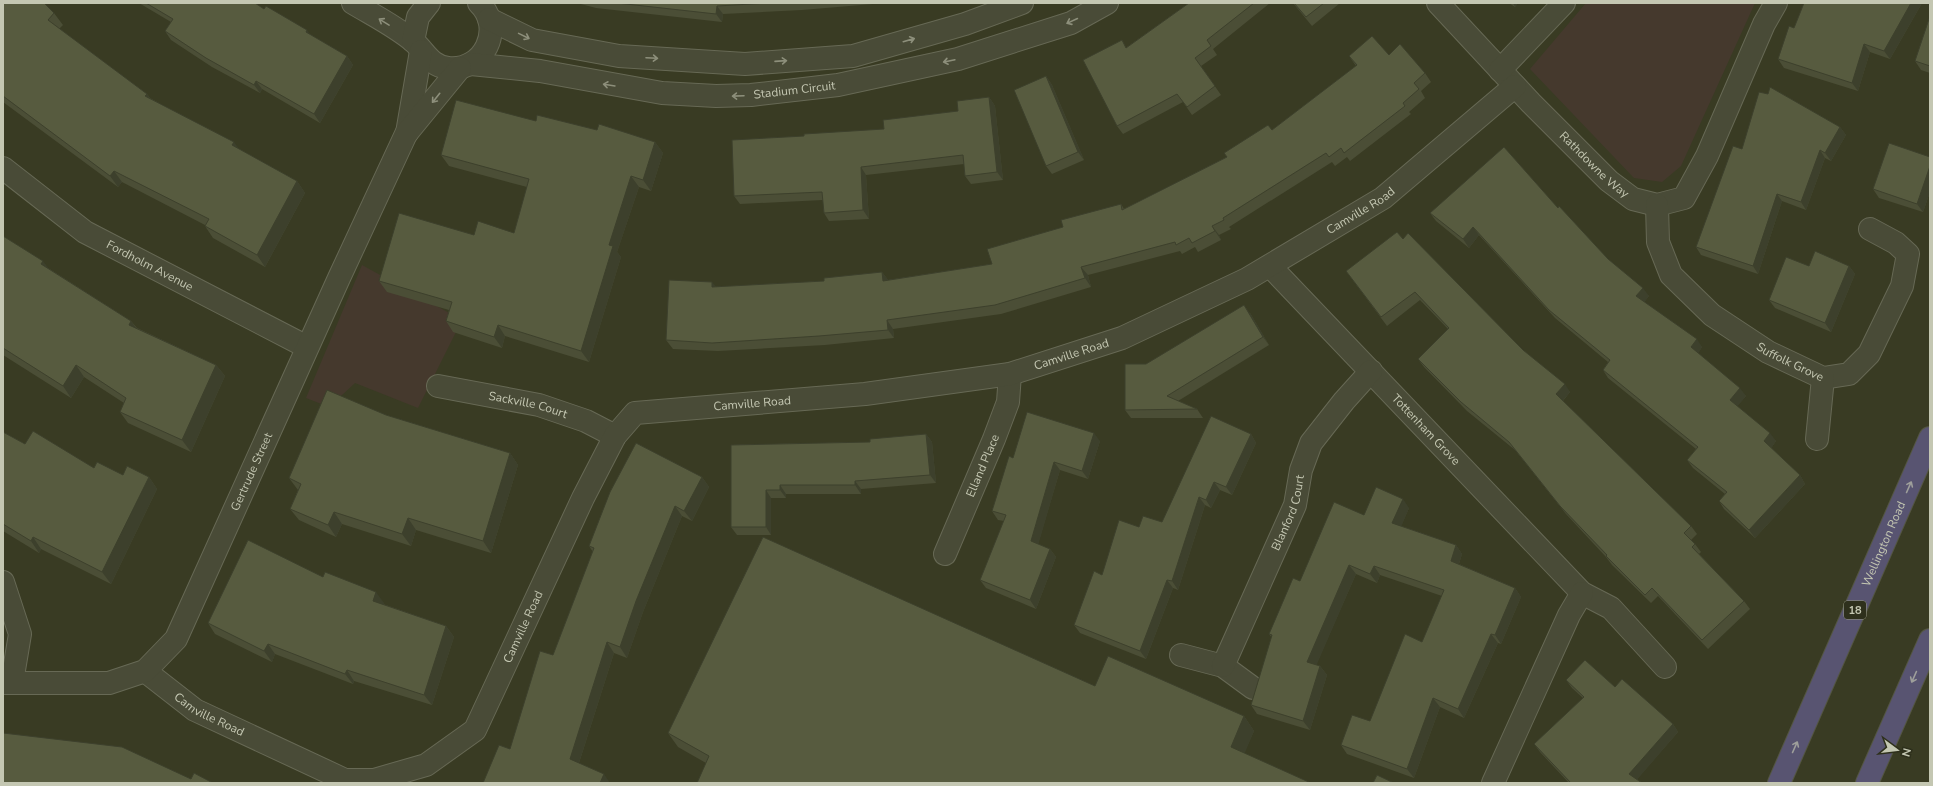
<svg xmlns="http://www.w3.org/2000/svg" width="1933" height="786" font-family="'Nunito Sans',sans-serif">
<style>
.green{fill:#45392d}
.lines{fill:none;stroke-linecap:round;stroke-linejoin:round}
.street-casing{stroke:#676955;stroke-width:24}
.highway-casing{stroke:#545642;stroke-width:24}
.street{stroke:#494b37;stroke-width:22}
.highway{stroke:#585471;stroke-width:22}
.wall{fill:#4b4e36}
.shaded-wall{fill:#3d402c}
.building{fill:#575b3f;stroke:#3d402c}
.oneway{stroke:#8d8f7b}
.oneway2{stroke:#9e9f9b}
.labels{text-anchor:middle;stroke-width:3;stroke-linejoin:round;paint-order:stroke}
.shield{fill:#2e301c;stroke:#979a85;stroke-width:1}
.shield-label{font-size:11px;font-weight:bold;fill:#c4c7b2}
.street-label{font-size:12px;fill:#c4c7b2;stroke:#2e301c}
</style>
<rect width="100%" height="100%" fill="#393b23"/>
<g class="green">
<polygon points="1586,3 1755,3 1681,166 1662,182 1634,178 1530,69"/>
<polygon points="362,265 462,320 418,408 355,383 329,407 306,398"/>
</g>
<g class="lines">
<defs>
<g id="street">
<path d="M353 3C373 15 395 26 413 41 425 51 430 66 448 68 484 72 505 28 479 3"/>
<path id="s1" d="M1438 3 1531 103 1609 181 1633 199 1657 205 1684 198 1707 156 1764 24 1776 3"/>
<polyline points="489,19 532,40 619,56 745,64 853,56 965,24 1022,3"/>
<polyline points="413,41 418,17 429,3"/>
<path id="s2" d="M471 64 540 71 662 93 716 96 751 95 838 85 958 59 1071 23 1107 3"/>
<polyline points="1500,70 1564,3"/>
<polyline points="407,133 421,51"/>
<path id="s3" d="M3 168 85 232 307 347"/>
<path id="s4" d="M1657 205 1658 242 1671 275 1712 315 1768 352 1823 378 1849 374 1869 354 1902 286 1908 254 1896 243 1870 229"/>
<path id="s5" d="M1270 266 1582 593 1611 608 1665 667"/>
<path id="s6" d="M438 386 539 405 586 421 615 436"/>
<polyline points="1817,439 1823,378"/>
<path id="s7" d="M945 554 994 439 1008 402 1010 374"/>
<polyline points="3,582 20,634 12,682"/>
<polyline points="1181,655 1223,666 1253,688"/>
<path id="s8" d="M1223 666 1295 505 1301 470 1311 443 1344 401 1371 371"/>
<path id="s9" d="M145 671 195 710 345 780H374L426 765 475 730 583 498 615 436 635 413 865 394 1010 374 1122 338 1247 279 1383 198 1515 86"/>
<path id="s10" d="M3 683H109L145 671 176 639 339 278 406 134 460 68"/>
<polyline points="1493,783 1569,615 1582,593"/>
</g>
<g id="highway">
<path id="s11" d="M1779 783 1930 438"/>
<polyline points="1867,783 1930,640"/>
</g>
</defs>
<use href="#street" class="street-casing"/>
<use href="#highway" class="highway-casing"/>
<use href="#street" class="street"/>
<use href="#highway" class="highway"/>
</g>
<g class="wall">
<polygon points="3,3 54,13 63,25 59,29 147,94 150,98 239,149 297,181 305,193 265,267 213,238 205,226 205,225 122,182 118,187 3,102"/>
<polygon points="139,3 255,3 264,9 311,35 347,56 353,65 320,123 262,89 260,93 212,67 171,40 165,31 171,22"/>
<polygon points="577,3 873,3 873,4 802,10 723,14 722,22 596,8"/>
<polygon points="1189,3 1270,3 1213,49 1217,55 1201,66 1221,95 1192,115 1183,102 1123,134 1117,126 1127,47"/>
<polygon points="1293,3 1340,3 1312,26"/>
<polygon points="1509,3 1518,3 1515,7"/>
<polygon points="1804,3 1922,3 1890,59 1870,52 1858,91 1784,68 1778,59 1794,28"/>
<polygon points="1930,16 1930,73 1921,70 1915,61"/>
<polygon points="1389,55 1425,73 1431,82 1421,91 1425,98 1409,112 1411,114 1350,161 1347,157 1335,166 1332,162 1229,227 1231,229 1219,235 1221,240 1198,252 1195,247 1182,254 1180,251 1088,275 1091,287 1001,314 893,329 894,338 825,345 718,351 673,349 666,340 716,287 824,281 882,272 888,280 992,264 1063,227 1121,204 1124,209 1227,157 1272,130 1356,66 1349,56"/>
<polygon points="1046,76 1052,85 1084,160 1052,174 1046,166"/>
<polygon points="989,97 995,106 1003,180 971,184 965,176 964,164 866,175 869,219 829,221 824,213 823,200 740,204 734,196 804,136 884,129 958,111"/>
<polygon points="536,121 597,130 655,142 663,153 651,191 639,187 617,252 621,257 589,362 505,336 502,348 453,332 446,321 449,310 387,292 379,281 474,235 514,233 527,187 449,166 441,155"/>
<polygon points="1840,127 1846,135 1831,161 1825,158 1806,210 1782,201 1758,274 1701,255 1696,247 1742,149"/>
<polygon points="1930,157 1930,192 1923,212 1879,198 1873,189"/>
<polygon points="1558,208 1608,259 1649,296 1644,302 1702,347 1698,353 1746,396 1737,406 1776,441 1771,448 1800,475 1805,484 1755,538 1724,509 1719,501 1725,494 1693,468 1687,460 1696,449 1608,378 1603,370 1608,362 1555,318 1479,235 1469,248 1436,221 1430,213"/>
<polygon points="3,236 48,268 131,321 137,328 216,365 225,376 191,452 128,423 120,412 124,403 84,377 71,398 3,355"/>
<polygon points="1403,239 1523,350 1570,392 1563,401 1691,526 1697,534 1691,540 1695,544 1701,552 1699,554 1744,601 1750,609 1708,649 1658,596 1651,603 1612,565 1606,557 1566,514 1515,450 1467,411 1424,367 1418,359 1448,329 1420,300 1387,326 1346,271"/>
<polygon points="1809,266 1849,266 1855,274 1831,332 1775,308 1769,300"/>
<polygon points="1250,313 1269,345 1178,401 1197,409 1203,418 1131,418 1125,410 1146,364"/>
<polygon points="386,415 510,453 518,465 491,553 416,530 411,546 342,524 336,537 299,520 290,509 298,490 289,478"/>
<polygon points="3,432 25,444 94,468 123,475 149,477 157,489 111,584 41,549 39,553 3,531"/>
<polygon points="926,434 932,442 936,483 861,489 861,494 786,494 786,498 771,498 771,535 737,535 731,527 731,445 870,442"/>
<polygon points="1251,434 1256,443 1232,495 1220,490 1211,508 1205,505 1178,590 1173,588 1146,659 1080,633 1074,625 1102,575 1139,527 1162,522"/>
<polygon points="1100,441 1088,479 1060,470 1038,544 1050,549 1056,557 1036,609 986,588 980,580 1004,521 998,520 992,511 1013,458"/>
<polygon points="702,477 709,487 692,521 682,516 643,612 627,658 614,653 579,763 483,783 510,749 553,655 593,552 589,546"/>
<polygon points="1409,508 1401,526 1456,545 1462,554 1459,564 1515,588 1521,597 1501,644 1498,643 1464,718 1440,707 1414,778 1347,754 1341,745 1370,721 1422,642 1442,596 1380,575 1377,583 1356,574 1316,665 1320,666 1327,675 1310,730 1257,714 1251,705 1272,638 1269,634 1300,581 1364,515"/>
<polygon points="323,577 384,603 383,604 446,626 454,637 432,705 354,681 353,684 275,654 272,662 215,634 208,623"/>
<polygon points="1566,680 1615,687 1673,724 1678,732 1637,779 1642,783 1569,783 1540,752 1534,744 1583,698 1572,688"/>
<polygon points="1095,686 1244,716 1254,731 1244,753 706,763 678,747 668,733"/>
</g>
<g class="shaded-wall">
<polygon points="1513,3 1518,3 1515,7"/>
<polygon points="1911,3 1922,3 1890,59 1884,51"/>
<polygon points="717,6 723,14 722,22 716,14"/>
<polygon points="307,30 313,38 306,32"/>
<polygon points="1864,44 1870,52 1858,91 1852,83"/>
<polygon points="347,56 353,65 320,123 314,114"/>
<polygon points="1046,76 1052,85 1084,160 1078,152"/>
<polygon points="256,81 262,89 260,93 254,85"/>
<polygon points="147,94 155,105 145,96"/>
<polygon points="989,97 995,106 1003,180 997,172"/>
<polygon points="1840,127 1846,135 1831,161 1825,153"/>
<polygon points="234,142 242,153 232,145"/>
<polygon points="655,142 663,153 651,191 643,180"/>
<polygon points="1820,150 1825,158 1806,210 1801,202"/>
<polygon points="1930,166 1930,192 1923,212 1917,204"/>
<polygon points="861,167 866,175 869,219 863,210"/>
<polygon points="114,171 122,182 118,187 110,176"/>
<polygon points="631,176 639,187 617,252 621,257 589,362 581,351 609,245"/>
<polygon points="297,181 305,193 265,267 257,255"/>
<polygon points="1777,194 1782,201 1758,274 1753,266"/>
<polygon points="1212,226 1219,235 1221,240 1215,231"/>
<polygon points="1473,227 1479,235 1469,248 1463,239"/>
<polygon points="43,261 52,273 41,264"/>
<polygon points="1849,266 1855,274 1831,332 1825,323"/>
<polygon points="1081,267 1088,275 1091,287 1085,278"/>
<polygon points="882,272 889,281 883,281"/>
<polygon points="712,282 719,290 712,287"/>
<polygon points="1643,288 1649,296 1642,305 1636,296"/>
<polygon points="1244,305 1250,313 1269,345 1263,337"/>
<polygon points="887,320 893,329 894,338 888,330"/>
<polygon points="131,321 140,333 129,325"/>
<polygon points="498,325 505,336 502,348 494,337"/>
<polygon points="1697,339 1702,347 1697,356 1691,347"/>
<polygon points="76,365 84,377 71,398 63,386"/>
<polygon points="216,365 225,376 191,452 182,440"/>
<polygon points="1565,384 1570,392 1561,403 1556,394"/>
<polygon points="1740,388 1746,396 1736,408 1730,400"/>
<polygon points="1094,433 1100,441 1088,479 1082,471"/>
<polygon points="1770,433 1776,441 1770,450 1764,441"/>
<polygon points="926,434 932,442 936,483 930,475"/>
<polygon points="1251,434 1256,443 1232,495 1226,487"/>
<polygon points="510,453 518,465 491,553 483,541"/>
<polygon points="1054,462 1060,470 1037,549 1031,541"/>
<polygon points="1800,475 1805,484 1755,538 1749,530"/>
<polygon points="149,477 157,489 111,584 102,572"/>
<polygon points="702,477 709,487 692,521 684,511"/>
<polygon points="855,481 861,489 861,494 855,485"/>
<polygon points="1214,482 1220,490 1211,508 1206,500"/>
<polygon points="780,485 786,494 786,498 780,490"/>
<polygon points="766,490 771,498 771,535 766,527"/>
<polygon points="1199,497 1205,505 1178,590 1172,581"/>
<polygon points="1403,499 1409,508 1399,532 1392,523"/>
<polygon points="675,506 682,516 643,612 627,658 620,647 636,601"/>
<polygon points="334,512 342,524 336,537 328,525"/>
<polygon points="408,518 416,530 411,546 402,534"/>
<polygon points="33,537 41,549 39,553 31,541"/>
<polygon points="1456,545 1462,554 1457,570 1451,561"/>
<polygon points="1050,549 1056,557 1036,609 1030,600"/>
<polygon points="1349,565 1356,574 1314,671 1307,662"/>
<polygon points="1374,566 1380,575 1377,583 1370,574"/>
<polygon points="1167,580 1173,588 1146,659 1140,651"/>
<polygon points="1515,588 1521,597 1501,644 1495,635"/>
<polygon points="376,592 384,603 380,612 373,601"/>
<polygon points="446,626 454,637 432,705 424,695"/>
<polygon points="1491,634 1498,643 1464,718 1458,709"/>
<polygon points="607,642 614,653 577,769 570,759"/>
<polygon points="268,644 275,654 272,662 264,651"/>
<polygon points="1320,666 1327,675 1310,730 1303,721"/>
<polygon points="347,670 354,681 353,684 345,674"/>
<polygon points="1433,698 1440,707 1414,778 1407,769"/>
<polygon points="1244,716 1254,731 1241,762 1231,747"/>
<polygon points="1673,724 1678,732 1635,782 1629,774"/>
<polygon points="604,774 610,783 600,783"/>
</g>
<g class="building">
<polygon points="3,3 44,3 54,13 48,20 147,94 145,96 234,142 232,145 297,181 257,255 205,226 209,219 114,171 110,176 3,96"/>
<polygon points="146,3 255,3 264,9 266,6 307,30 306,32 347,56 314,114 256,81 254,85 206,58 165,31 173,19"/>
<polygon points="617,3 769,3 717,6 716,14"/>
<polygon points="1189,3 1254,3 1207,40 1211,46 1195,58 1215,86 1187,107 1177,94 1117,126 1083,60 1122,40 1126,48"/>
<polygon points="1294,3 1324,3 1306,17"/>
<polygon points="1804,3 1911,3 1884,51 1864,44 1852,83 1778,59 1789,26 1794,28"/>
<polygon points="1930,16 1930,66 1915,61"/>
<polygon points="1372,36 1389,55 1400,44 1425,73 1414,83 1419,89 1403,103 1405,106 1344,153 1341,148 1329,157 1326,153 1223,218 1224,220 1212,226 1215,231 1192,243 1189,238 1176,245 1175,242 1081,267 1085,278 995,305 887,320 888,330 819,336 712,343 666,340 669,280 712,282 712,287 824,281 824,278 882,272 883,281 992,264 987,249 1063,227 1061,220 1121,204 1122,210 1227,157 1224,153 1268,125 1272,130 1357,65 1349,56"/>
<polygon points="1046,76 1078,152 1046,166 1014,90"/>
<polygon points="1770,87 1840,127 1825,153 1820,150 1801,202 1777,194 1753,266 1696,247 1733,146 1742,149 1759,92 1768,94"/>
<polygon points="989,97 997,172 965,176 963,155 861,167 863,210 824,213 822,192 734,196 732,140 804,136 804,134 884,129 883,120 958,111 957,101"/>
<polygon points="456,100 536,121 537,115 597,130 599,124 655,142 643,180 631,176 609,245 613,246 581,351 498,325 494,337 446,321 452,302 379,281 399,213 474,235 478,221 514,233 529,179 441,155"/>
<polygon points="1889,143 1930,157 1930,166 1917,204 1873,189"/>
<polygon points="1504,147 1558,208 1559,206 1608,259 1643,288 1636,296 1697,339 1691,347 1740,388 1730,400 1770,433 1764,441 1800,475 1749,530 1719,501 1727,492 1687,460 1698,447 1603,370 1610,360 1549,310 1473,227 1463,239 1430,213"/>
<polygon points="1397,232 1403,239 1408,233 1523,350 1565,384 1556,394 1691,526 1684,533 1695,544 1692,547 1744,601 1702,640 1652,588 1645,595 1606,556 1607,555 1560,506 1509,442 1461,402 1418,359 1449,328 1415,292 1381,317 1346,271"/>
<polygon points="3,236 43,261 41,264 131,321 129,325 216,365 182,440 120,412 126,398 76,365 63,386 3,348"/>
<polygon points="1815,251 1849,266 1825,323 1769,300 1786,257 1809,266"/>
<polygon points="1244,305 1263,337 1167,396 1197,409 1125,410 1125,364 1146,364"/>
<polygon points="327,390 386,415 510,453 483,541 408,518 402,534 334,512 328,525 290,509 301,484 289,478"/>
<polygon points="1027,412 1094,433 1082,471 1054,462 1031,541 1050,549 1030,600 980,580 1006,515 992,511 1009,456 1013,458"/>
<polygon points="1211,416 1251,434 1226,487 1214,482 1206,500 1199,497 1172,581 1167,580 1140,651 1074,625 1094,571 1102,575 1119,520 1139,527 1143,516 1162,522"/>
<polygon points="33,431 94,468 97,462 123,475 127,466 149,477 102,572 33,537 31,541 3,524 3,432 25,444"/>
<polygon points="926,434 930,475 855,481 855,485 780,485 780,490 766,490 766,527 731,527 731,445 870,442 870,439"/>
<polygon points="636,443 702,477 684,511 675,506 636,601 620,647 607,642 570,759 604,774 600,783 483,783 499,745 510,749 540,651 553,655 594,548 589,546 610,492"/>
<polygon points="1376,487 1403,499 1392,523 1456,545 1451,561 1515,588 1495,635 1491,634 1458,709 1433,698 1407,769 1341,745 1352,715 1370,721 1405,634 1422,642 1444,590 1374,566 1370,574 1349,565 1307,662 1320,666 1303,721 1251,705 1272,635 1269,634 1293,578 1300,581 1334,502 1364,515"/>
<polygon points="763,537 1095,686 1108,656 1244,716 1231,747 1311,783 697,783 709,756 668,733"/>
<polygon points="248,540 323,577 325,572 376,592 373,601 446,626 424,695 347,670 345,674 268,644 264,651 208,623"/>
<polygon points="1585,660 1615,687 1622,679 1673,724 1629,774 1642,783 1571,783 1534,744 1584,697 1566,680"/>
<polygon points="3,733 122,747 191,779 194,773 213,783 3,783"/>
<polygon points="1377,775 1394,783 1373,783"/>
</g>
<defs><path id="oneway-shaft" d="M-6 0H5M1.5-3L5.5 0L1.5 3" fill="none" stroke-width="1.6" stroke-linecap="round" stroke-linejoin="round"/></defs>
<g class="oneway">
<use href="#oneway-shaft" transform="translate(1072 21) rotate(155)"/>
<use href="#oneway-shaft" transform="translate(384 22) rotate(-148)"/>
<use href="#oneway-shaft" transform="translate(524 36) rotate(26)"/>
<use href="#oneway-shaft" transform="translate(909 40) rotate(-16)"/>
<use href="#oneway-shaft" transform="translate(652 58) rotate(3)"/>
<use href="#oneway-shaft" transform="translate(781 61) rotate(-4)"/>
<use href="#oneway-shaft" transform="translate(949 61) rotate(168)"/>
<use href="#oneway-shaft" transform="translate(609 85) rotate(-171)"/>
<use href="#oneway-shaft" transform="translate(738 96) rotate(178)"/>
<use href="#oneway-shaft" transform="translate(436 98) rotate(129)"/>
</g>
<g class="oneway2">
<use href="#oneway-shaft" transform="translate(1909 487) rotate(-66)"/>
<use href="#oneway-shaft" transform="translate(1914 677) rotate(114)"/>
<use href="#oneway-shaft" transform="translate(1795 747) rotate(-66)"/>
</g>
<g class="labels">
<rect class="shield" x="1844" y="601" width="22" height="18" rx="3"/>
<g class="shield-label">
<text x="1855" y="614">18</text>
</g>
<g class="street-label">
<text dy="4" stroke="none"><textPath href="#s2" startOffset="326">Stadium Circuit</textPath></text>
<text dy="4" stroke="none"><textPath href="#s1" startOffset="225">Rathdowne Way</textPath></text>
<text dy="4" stroke="none"><textPath href="#s9" startOffset="1494">Camville Road</textPath></text>
<text dy="4" stroke="none"><textPath href="#s3" startOffset="177">Fordholm Avenue</textPath></text>
<text dy="4" stroke="none"><textPath href="#s9" startOffset="1170">Camville Road</textPath></text>
<text dy="4" stroke="none"><textPath href="#s4" startOffset="221">Suffolk Grove</textPath></text>
<text dy="4" stroke="none"><textPath href="#s9" startOffset="846">Camville Road</textPath></text>
<text dy="4" stroke="none"><textPath href="#s6" startOffset="92">Sackville Court</textPath></text>
<text dy="4" stroke="none"><textPath href="#s5" startOffset="226">Tottenham Grove</textPath></text>
<text dy="4" stroke="none"><textPath href="#s7" startOffset="96">Elland Place</textPath></text>
<text dy="4" stroke="none"><textPath href="#s10" startOffset="372">Gertrude Street</textPath></text>
<text dy="4" stroke="none"><textPath href="#s8" startOffset="167">Blanford Court</textPath></text>
<text dy="4" stroke="none"><textPath href="#s11" startOffset="261">Wellington Road</textPath></text>
<text dy="4" stroke="none"><textPath href="#s9" startOffset="486">Camville Road</textPath></text>
<text dy="4" stroke="none"><textPath href="#s9" startOffset="78">Camville Road</textPath></text>
</g>
</g>
<rect width="1933" height="786" fill="none" stroke="#c4c7b2" stroke-width="8"/>
<g transform="translate(1897 750) rotate(105)" stroke="#2e301c" stroke-width="3" paint-order="stroke">
<path d="M0-3L7 15L0 10L-7 15Z" fill="#c4c7b2"/>
<text y="-6" font-size="11" font-weight="bold" text-anchor="middle" fill="#c4c7b2">N</text>
</g>
</svg>
